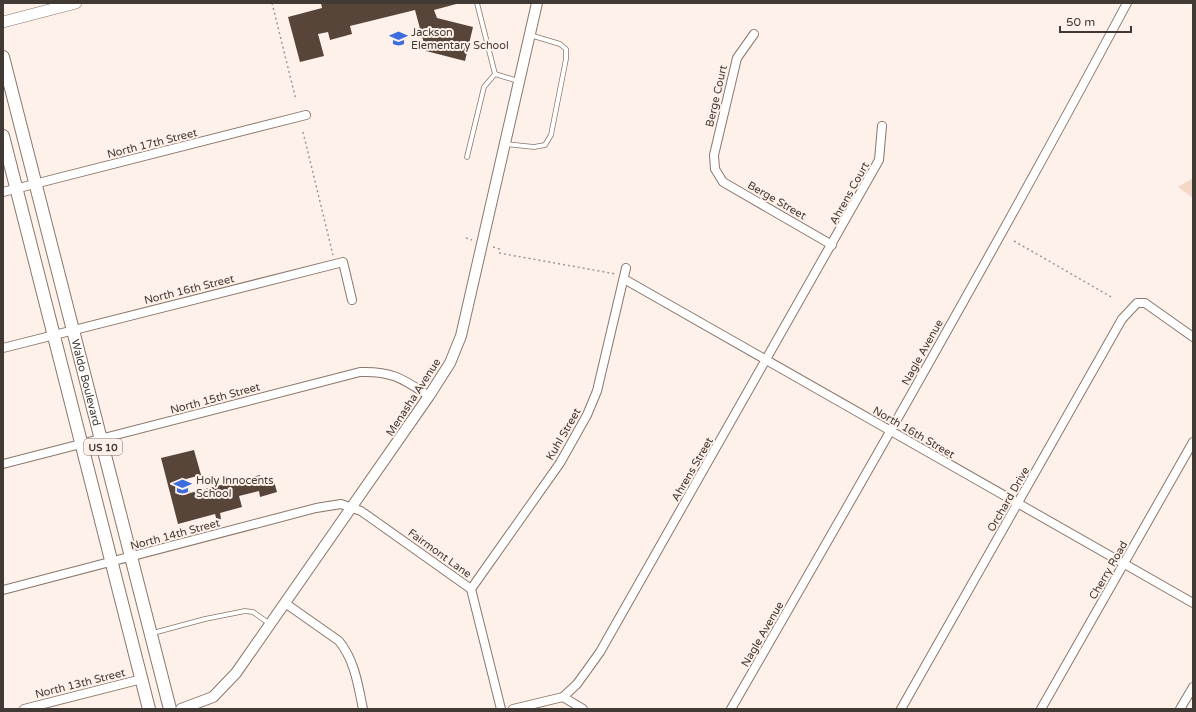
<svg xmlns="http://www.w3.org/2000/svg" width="1196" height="712" font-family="'Varela Round',sans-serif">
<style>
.green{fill:#f5d7c5}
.building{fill:#57453a}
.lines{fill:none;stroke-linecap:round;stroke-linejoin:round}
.service-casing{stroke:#8a776b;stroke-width:5.5}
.minor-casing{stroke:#8a776b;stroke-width:10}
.tertiary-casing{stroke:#8a776b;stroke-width:12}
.secondary-casing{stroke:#8a776b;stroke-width:12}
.primary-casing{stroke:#8a776b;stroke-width:14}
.path{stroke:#a1968f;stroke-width:1.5;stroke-dasharray:2 3;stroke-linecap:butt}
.service{stroke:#fff;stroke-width:4}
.minor{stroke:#fff;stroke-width:8}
.tertiary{stroke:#fff;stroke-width:10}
.secondary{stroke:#fff;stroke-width:11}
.primary{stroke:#fff;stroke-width:12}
.labels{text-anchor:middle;stroke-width:4;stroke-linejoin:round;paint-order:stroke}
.shield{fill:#fef1e9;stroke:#7a706a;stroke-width:1}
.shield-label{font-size:10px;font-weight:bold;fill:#413933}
.poi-label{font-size:11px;fill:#413933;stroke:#fef1e9;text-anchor:start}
.street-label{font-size:11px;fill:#413933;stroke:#fef1e9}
</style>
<rect width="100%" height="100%" fill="#fef1e9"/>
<polygon class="green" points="1193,178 1193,198 1178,187"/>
<g class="building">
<polygon points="321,3 460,3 434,10 437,18 473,27 465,61 426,51 415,10 350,26 352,34 330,40 328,32 318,34 324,56 300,62 288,17 322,8"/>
<polygon points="194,450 201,475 186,479 190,493 260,475 262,481 273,478 277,492 260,497 259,491 239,496 242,507 220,513 221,519 217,521 215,514 178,524 161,458"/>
</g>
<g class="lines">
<defs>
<g id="service">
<polyline points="477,3 495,74"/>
<polyline points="505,144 534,147 545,145 551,135 566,59 566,49 560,44 530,35"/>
<polyline points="467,157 484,87 495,74 518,81"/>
<polyline points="153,633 205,619 245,611 253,612 270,624"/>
</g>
<g id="minor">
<polyline points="754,34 737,58 714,155 715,169 723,182 832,245"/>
<polyline points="3,192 306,115"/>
<polyline points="624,279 1193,603"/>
<polyline points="3,348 343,262 352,300"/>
<path d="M3 464 360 372C393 371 403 379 429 396"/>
<polyline points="471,589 560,463 587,415 597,391 626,268"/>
<polyline points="3,590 316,508 341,504 361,511 471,589 501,709"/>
<path d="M285 603 339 641C355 661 358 685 363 709"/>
<polyline points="563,697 577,684 600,652 879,160 882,126"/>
<polyline points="24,709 142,679"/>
<polyline points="513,709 563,697 583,709"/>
<path d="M731 709C866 475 1000 241 1127 3"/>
<polyline points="901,709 1122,319 1137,303 1145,303 1193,337"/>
<polyline points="1041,709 1193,442"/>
<polyline points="1180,709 1193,687"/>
</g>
<polyline id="tertiary" points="181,709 213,697 236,673 429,396 450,363 461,336 537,3"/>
<polyline id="secondary" points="3,22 76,3"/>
<g id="primary">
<path id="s1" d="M3 57 170 709"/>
<polyline points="3,136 149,709"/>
</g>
</defs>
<use href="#service" class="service-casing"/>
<use href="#minor" class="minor-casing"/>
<use href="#tertiary" class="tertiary-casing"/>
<use href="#secondary" class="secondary-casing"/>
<use href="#primary" class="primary-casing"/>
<g class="path">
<polyline points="272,3 296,100"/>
<polyline points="303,132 333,255"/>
<polyline points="466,238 472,240"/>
<polyline points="1014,241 1113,298"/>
<polyline points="493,247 500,249"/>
<polyline points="499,253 616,274"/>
</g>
<use href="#service" class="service"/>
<use href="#minor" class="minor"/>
<use href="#tertiary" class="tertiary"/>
<use href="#secondary" class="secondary"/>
<use href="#primary" class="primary"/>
</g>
<defs>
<symbol id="school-bare" viewBox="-9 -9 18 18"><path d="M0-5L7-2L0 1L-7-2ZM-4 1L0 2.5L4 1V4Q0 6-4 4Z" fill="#3c6cdd" stroke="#fef1e9" stroke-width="2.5" paint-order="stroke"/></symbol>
</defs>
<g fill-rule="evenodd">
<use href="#school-bare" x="386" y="26" width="25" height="25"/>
<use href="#school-bare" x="170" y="474" width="25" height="25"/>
</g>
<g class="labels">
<rect class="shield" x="84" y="439" width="38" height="16" rx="3"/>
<g class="shield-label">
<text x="103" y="451">US 10</text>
</g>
<g class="poi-label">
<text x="411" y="36">Jackson<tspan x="411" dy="13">Elementary School</tspan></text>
<text x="196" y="484">Holy Innocents<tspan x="196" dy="13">School</tspan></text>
</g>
<g class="street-label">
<text transform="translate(716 96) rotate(-77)" y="4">Berge Court</text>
<text transform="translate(152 143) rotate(-14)" y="4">North 17th Street</text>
<text transform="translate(849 193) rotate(-61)" y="4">Ahrens Court</text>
<text transform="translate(777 200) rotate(30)" y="4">Berge Street</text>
<text transform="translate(189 289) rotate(-14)" y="4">North 16th Street</text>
<text transform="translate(922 352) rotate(-61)" y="4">Nagle Avenue</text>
<text dy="4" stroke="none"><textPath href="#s1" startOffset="336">Waldo Boulevard</textPath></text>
<text transform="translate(413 397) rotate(-57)" y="4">Menasha Avenue</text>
<text transform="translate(215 398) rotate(-15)" y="4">North 15th Street</text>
<text transform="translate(914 432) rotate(30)" y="4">North 16th Street</text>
<text transform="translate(563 434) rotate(-60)" y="4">Kuhl Street</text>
<text transform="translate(692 469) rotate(-60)" y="4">Ahrens Street</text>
<text transform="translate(1008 499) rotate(-60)" y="4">Orchard Drive</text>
<text transform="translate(175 534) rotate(-15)" y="4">North 14th Street</text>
<text transform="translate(440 553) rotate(36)" y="4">Fairmont Lane</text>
<text transform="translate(1108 570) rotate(-60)" y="4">Cherry Road</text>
<text transform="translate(762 634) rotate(-60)" y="4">Nagle Avenue</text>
<text transform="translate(80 683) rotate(-14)" y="4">North 13th Street</text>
</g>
</g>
<rect width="1196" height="712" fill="none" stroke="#413933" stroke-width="8"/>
<path d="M1060 26v6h71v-6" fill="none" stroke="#413933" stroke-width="2"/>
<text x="1066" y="26" font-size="12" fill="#413933" stroke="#fef1e9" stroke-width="3" paint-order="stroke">50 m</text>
</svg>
